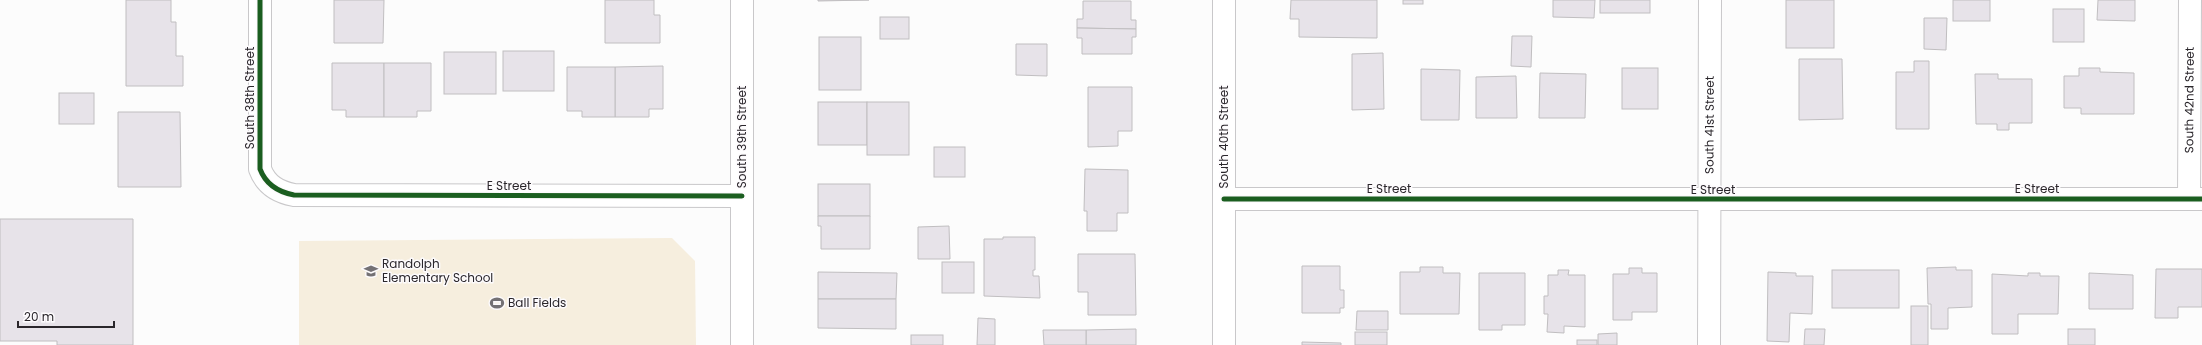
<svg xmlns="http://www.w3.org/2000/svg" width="2202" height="345" font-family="Poppins,sans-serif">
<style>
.green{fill:#f6eede}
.building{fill:#e7e3e9;stroke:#c0bec0}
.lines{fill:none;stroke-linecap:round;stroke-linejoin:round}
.minor-casing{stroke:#c9c8ca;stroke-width:24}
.secondary-casing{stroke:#c9c8ca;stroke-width:24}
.minor{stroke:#fff;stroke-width:22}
.secondary{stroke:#fff;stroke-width:22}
.cycleway-casing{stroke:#fdfbfd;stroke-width:8}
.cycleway{stroke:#1b5e20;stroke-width:5}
.labels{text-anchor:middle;stroke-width:3;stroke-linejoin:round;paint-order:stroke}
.street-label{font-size:12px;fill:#2a262b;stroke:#fdfbfd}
.poi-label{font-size:12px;fill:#2a262b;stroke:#fdfbfd;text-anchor:start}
</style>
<rect width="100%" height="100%" fill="#fcfcfc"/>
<polygon class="green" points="672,238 695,261 696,345 299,345 299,241"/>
<g class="building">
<polygon points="126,0 171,0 171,22 176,22 176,56 183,56 183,86 126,86"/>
<polygon points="334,0 384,0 383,43 334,43"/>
<polygon points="605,0 654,0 654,15 660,15 660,43 605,43"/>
<polygon points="818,0 869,0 818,1"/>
<polygon points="1291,0 1377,0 1377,38 1299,37 1299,19 1290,19"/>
<rect x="1403" y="0" width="20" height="4"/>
<polygon points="1553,0 1595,0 1594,18 1553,17"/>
<rect x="1600" y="0" width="50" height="13"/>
<rect x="1786" y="0" width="48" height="48"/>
<rect x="1953" y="0" width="37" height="21"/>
<polygon points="2098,0 2135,0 2135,21 2097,20"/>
<polygon points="1083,1 1131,1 1131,20 1136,20 1136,29 1077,28 1077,19 1083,19"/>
<rect x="2053" y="9" width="31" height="33"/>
<rect x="880" y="17" width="29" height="22"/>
<polygon points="1924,18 1947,18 1946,50 1924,49"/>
<polygon points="1077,28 1136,29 1136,37 1132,37 1132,54 1082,54 1082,38 1077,38"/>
<polygon points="1512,36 1532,36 1531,67 1511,66"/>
<rect x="819" y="37" width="42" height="53"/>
<polygon points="1016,44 1047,44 1047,76 1016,75"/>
<rect x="503" y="51" width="51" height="40"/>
<rect x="444" y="52" width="52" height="42"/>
<polygon points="1383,53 1384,109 1352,110 1352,54"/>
<polygon points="1799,59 1842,59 1843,119 1799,120"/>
<polygon points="1914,61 1929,61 1929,129 1896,129 1896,72 1914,72"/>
<polygon points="332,63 384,63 384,117 346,117 346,110 332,110"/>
<polygon points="384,63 431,63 431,111 417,111 417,117 384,117"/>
<polygon points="663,66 663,109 649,109 649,117 615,117 615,67"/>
<polygon points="567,67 615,67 615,117 582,117 582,111 567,111"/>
<rect x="1622" y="68" width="36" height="41"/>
<polygon points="2079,68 2100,68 2100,72 2134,73 2134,114 2081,114 2081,108 2064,108 2064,76 2079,76"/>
<polygon points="1421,69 1460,70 1459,120 1421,120"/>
<polygon points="1540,73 1586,74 1585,118 1539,118"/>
<polygon points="1975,74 1998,74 1998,79 2032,79 2032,123 2009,123 2009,130 1997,130 1997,124 1976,124"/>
<polygon points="1516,76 1517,118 1476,118 1476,77"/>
<polygon points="1088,87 1132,87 1132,131 1118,131 1118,146 1088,147"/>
<rect x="59" y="93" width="35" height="31"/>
<rect x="818" y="102" width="49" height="43"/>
<rect x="867" y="102" width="42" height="53"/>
<polygon points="118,112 180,112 181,187 118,187"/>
<rect x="934" y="147" width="31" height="30"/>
<polygon points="1085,169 1128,170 1128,213 1117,213 1117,231 1087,231 1087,211 1084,211"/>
<rect x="818" y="184" width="52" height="32"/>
<polygon points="818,216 870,216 870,249 821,249 821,226 818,226"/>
<polygon points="0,219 133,219 133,345 57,345 57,341 0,341"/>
<polygon points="949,226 950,259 918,259 918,227"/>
<polygon points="1003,237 1035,237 1035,270 1033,270 1033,276 1039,276 1040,298 984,296 984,239 1003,239"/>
<polygon points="1078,254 1135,254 1136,315 1088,315 1088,292 1078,292"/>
<rect x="942" y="262" width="32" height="31"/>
<polygon points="1302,266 1340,266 1340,290 1344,290 1344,308 1340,308 1340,313 1302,313"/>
<polygon points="1420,267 1443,267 1443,273 1460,273 1459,314 1400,314 1400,272 1420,272"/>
<polygon points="1956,267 1956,270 1972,270 1972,307 1948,308 1948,329 1931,329 1931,304 1928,304 1927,268"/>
<polygon points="1629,268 1642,268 1642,273 1657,273 1657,312 1632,312 1632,320 1613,320 1613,274 1629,274"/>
<polygon points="2156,269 2202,269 2202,307 2178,307 2178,318 2155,318"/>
<polygon points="1558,270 1569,270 1568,275 1585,275 1585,327 1564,326 1564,333 1547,332 1548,314 1544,314 1544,296 1548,296 1548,275 1558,275"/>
<rect x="1832" y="270" width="67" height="38"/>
<polygon points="818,272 897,273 896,299 818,299"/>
<polygon points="1768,272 1796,273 1796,276 1813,276 1812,314 1790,313 1789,342 1767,341"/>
<polygon points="1479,273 1525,273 1525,325 1502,325 1502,330 1479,330"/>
<polygon points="2028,273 2040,273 2040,276 2059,276 2058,314 2018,314 2018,334 1992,334 1992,274 2028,276"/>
<polygon points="2089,273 2133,275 2133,309 2089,309"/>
<polygon points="818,299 896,299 896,329 818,328"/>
<rect x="1911" y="306" width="17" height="39"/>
<polygon points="1357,311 1388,311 1388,330 1356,330"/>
<polygon points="978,318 995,319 995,345 977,345"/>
<polygon points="1136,329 1136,345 1086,345 1086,330"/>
<polygon points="1805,329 1825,329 1824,345 1804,345"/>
<rect x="2068" y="329" width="27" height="16"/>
<polygon points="1043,330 1086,330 1086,345 1044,345"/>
<rect x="1355" y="332" width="32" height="13"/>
<polygon points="1617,333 1617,345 1598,345 1598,334"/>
<rect x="911" y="335" width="32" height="10"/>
<rect x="1577" y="340" width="20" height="5"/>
<polygon points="1302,342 1341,343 1341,345 1302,345"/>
</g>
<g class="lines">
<defs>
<g id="minor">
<path d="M260 0V169C266 185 278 192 294 195L742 196"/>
<polyline points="1224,199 2202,199"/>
<path id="s1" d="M2189 199 2190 0"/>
<polyline points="742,345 742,0"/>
<path id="s2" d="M1709 345 1710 0"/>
</g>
<polyline id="secondary" points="1224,345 1224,0"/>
</defs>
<use href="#minor" class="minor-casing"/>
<use href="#secondary" class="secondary-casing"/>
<use href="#minor" class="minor"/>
<use href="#secondary" class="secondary"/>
<defs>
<g id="cycleway">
<path d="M260 0V169C266 185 278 192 294 195L742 196"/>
<polyline points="1224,199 2202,199"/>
</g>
</defs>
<use href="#cycleway" class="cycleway-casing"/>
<use href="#cycleway" class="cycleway"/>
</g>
<defs>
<symbol id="school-bare" viewBox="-9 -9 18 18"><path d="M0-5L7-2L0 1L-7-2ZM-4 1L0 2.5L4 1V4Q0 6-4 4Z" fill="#747174" stroke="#fdfbfd" stroke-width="2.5" paint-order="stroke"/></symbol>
<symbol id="stadium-bare" viewBox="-9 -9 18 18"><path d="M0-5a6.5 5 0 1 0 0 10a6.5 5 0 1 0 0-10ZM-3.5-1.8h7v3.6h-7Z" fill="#747174" stroke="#fdfbfd" stroke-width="2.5" paint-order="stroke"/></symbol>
</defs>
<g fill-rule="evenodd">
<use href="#school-bare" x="361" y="261" width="20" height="20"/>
<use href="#stadium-bare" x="487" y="293" width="20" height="20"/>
</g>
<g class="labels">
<g class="street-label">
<text transform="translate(250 98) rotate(-90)" y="4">South 38th Street</text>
<text dy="4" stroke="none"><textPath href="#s1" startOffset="99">South 42nd Street</textPath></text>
<text dy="4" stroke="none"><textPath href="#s2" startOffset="220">South 41st Street</textPath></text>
<text transform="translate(742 137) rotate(-90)" y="4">South 39th Street</text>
<text transform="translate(1224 137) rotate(-90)" y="4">South 40th Street</text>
<text x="509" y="190">E Street</text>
<text x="1389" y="193">E Street</text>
<text x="2037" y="193">E Street</text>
<text x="1713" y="194">E Street</text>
</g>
<g class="poi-label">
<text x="382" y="268">Randolph<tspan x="382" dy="14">Elementary School</tspan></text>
<text x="508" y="307">Ball Fields</text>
</g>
</g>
<path d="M18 321v6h96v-6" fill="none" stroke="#2a262b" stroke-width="2"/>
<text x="24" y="321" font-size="12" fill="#2a262b" stroke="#fdfbfd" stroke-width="3" paint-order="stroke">20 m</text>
</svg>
